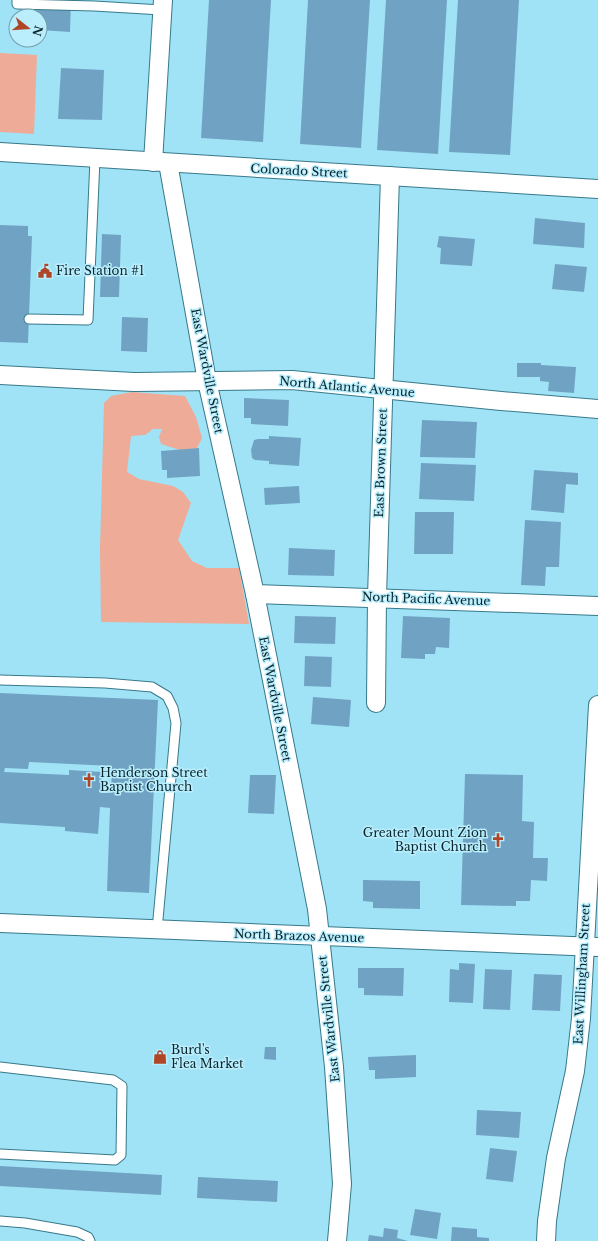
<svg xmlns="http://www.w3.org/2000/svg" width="598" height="1241" font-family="'Libre Baskerville',serif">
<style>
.green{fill:#eeab97}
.building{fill:#70a3c3;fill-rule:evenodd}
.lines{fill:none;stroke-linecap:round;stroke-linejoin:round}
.service-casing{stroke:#37798a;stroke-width:11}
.minor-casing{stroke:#37798a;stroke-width:20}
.service{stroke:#fff;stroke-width:9}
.minor{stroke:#fff;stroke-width:18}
.labels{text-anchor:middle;stroke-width:3;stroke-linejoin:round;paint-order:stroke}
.street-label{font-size:12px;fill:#08242c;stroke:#baeefd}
.poi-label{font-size:12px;fill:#08242c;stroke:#baeefd;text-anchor:start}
</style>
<rect width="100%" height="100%" fill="#a1e3f6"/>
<g class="green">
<polygon points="0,53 37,55 34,134 0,132"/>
<polygon points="132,392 185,396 196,417 202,438 197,448 183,451 161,444 159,437 162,429 153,429 145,435 131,436 127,472 139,479 173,486 183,492 191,503 178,540 192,561 207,568 239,568 249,624 101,622 100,549 104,403 111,396"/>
</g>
<g class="building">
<polygon points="37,0 71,0 70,32 40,30 40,16 36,16"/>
<polygon points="209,0 271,0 263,142 201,138"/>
<polygon points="308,0 370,0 361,148 300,144"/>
<polygon points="386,0 447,0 438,154 377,150"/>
<polygon points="458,0 519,0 510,155 449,152"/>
<polygon points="61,68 104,70 102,120 58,119"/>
<polygon points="535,218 585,223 584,248 533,244"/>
<polygon points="0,225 28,226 28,236 32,236 28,343 0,342"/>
<polygon points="102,234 121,235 119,297 100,297"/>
<polygon points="439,236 475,239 472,266 440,264 441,248 437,247"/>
<polygon points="555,264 587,267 584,292 552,289"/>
<polygon points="122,317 148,318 147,352 121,351"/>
<polygon points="517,363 541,363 541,365 576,367 574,393 548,391 549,382 540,381 540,377 517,377"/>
<polygon points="244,398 289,400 288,426 251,424 251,418 244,418"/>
<polygon points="422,420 477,422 475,458 420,457"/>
<polygon points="269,436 301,438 299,466 269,464 269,461 255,460 252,458 251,450 254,440 258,439 269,439"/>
<polygon points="199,448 200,476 167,478 167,470 162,470 161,451"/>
<polygon points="421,463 476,465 474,501 419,499"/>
<polygon points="534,470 578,473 578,485 566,484 564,513 531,510"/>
<polygon points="299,486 300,503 265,505 264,488"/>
<polygon points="415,512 454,512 453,554 414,554"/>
<polygon points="525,520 561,522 559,567 546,567 545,586 521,585"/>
<polygon points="289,548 335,550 334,576 288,575"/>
<polygon points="295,616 336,617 335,644 294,643"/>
<polygon points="403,616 450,618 449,648 436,647 435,654 425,654 425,659 401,658"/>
<polygon points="305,656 332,657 331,687 304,686"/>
<path d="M0 693 158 700 149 893 107 891 110 808 100 807 98 834 65 831V827L0 823ZM29 762 112 766 111 793H101L102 772 69 770V775L4 772 5 768 28 769Z"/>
<polygon points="313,697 351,700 349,727 311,724"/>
<polygon points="465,774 523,775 522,821 534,822 533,858 548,858 547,881 531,880 530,901 516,901 516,906 461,905"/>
<polygon points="250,775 276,775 274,814 248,813"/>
<polygon points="363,880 420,881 420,909 373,908 373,902 363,901"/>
<polygon points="459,963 475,964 473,1003 449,1002 450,969 459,970"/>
<polygon points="358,968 404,968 403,996 364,995 364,988 358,988"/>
<polygon points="485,969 512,970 510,1010 483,1009"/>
<polygon points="534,974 562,975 560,1011 532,1010"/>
<polygon points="265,1047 276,1047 276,1060 264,1059"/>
<polygon points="416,1055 416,1077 375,1079 375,1070 369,1070 368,1057"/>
<polygon points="477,1110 521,1112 519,1138 476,1135"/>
<polygon points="490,1148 517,1151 513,1182 486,1179"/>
<polygon points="0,1166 162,1175 161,1195 0,1186"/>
<polygon points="198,1177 278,1181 277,1202 197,1198"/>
<polygon points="415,1209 441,1213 437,1239 410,1235"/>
<polygon points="452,1227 477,1229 477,1237 489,1238 489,1241 451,1241"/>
<polygon points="384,1228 398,1230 397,1238 408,1241 368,1241 369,1235 383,1237"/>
</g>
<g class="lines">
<defs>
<g id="service">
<polyline points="17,0 17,4 94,6 162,10"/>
<polyline points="29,319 88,320 95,159"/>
<polyline points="0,680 105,683 152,687 167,696 173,708 176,723 157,930"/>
<polyline points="0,1067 113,1080 122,1086 121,1155 115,1160 0,1154"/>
<polyline points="0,1221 25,1223 77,1232 88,1237 90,1241"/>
</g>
<g id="minor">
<polyline points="0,152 598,189"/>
<polyline points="153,162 163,0"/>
<polyline points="168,163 207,381 255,594 317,909 334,1067 342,1184 337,1241"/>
<polyline points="0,375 134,382 292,380 501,401 598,409"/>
<polyline points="255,594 598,606"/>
<polyline points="376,703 377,597 390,176"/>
<polyline points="0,923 598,947"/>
<polyline points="546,1241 547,1221 556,1158 575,1071 581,1018 598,705"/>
</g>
</defs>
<use href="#service" class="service-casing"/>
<use href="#minor" class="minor-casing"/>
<use href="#service" class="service"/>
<use href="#minor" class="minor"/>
</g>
<defs>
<symbol id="civic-bare" viewBox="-9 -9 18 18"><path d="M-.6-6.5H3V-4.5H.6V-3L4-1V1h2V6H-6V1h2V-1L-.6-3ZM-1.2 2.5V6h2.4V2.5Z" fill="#af4727" stroke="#baeefd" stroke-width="2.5" paint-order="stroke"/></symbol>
<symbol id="church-bare" viewBox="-9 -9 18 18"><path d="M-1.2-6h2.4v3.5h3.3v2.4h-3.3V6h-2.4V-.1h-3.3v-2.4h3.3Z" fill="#af4727" stroke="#baeefd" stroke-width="2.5" paint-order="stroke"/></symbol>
<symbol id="shop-bare" viewBox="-9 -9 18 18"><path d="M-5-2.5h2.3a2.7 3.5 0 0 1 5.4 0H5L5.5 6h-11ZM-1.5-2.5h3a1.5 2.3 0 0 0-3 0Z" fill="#af4727" stroke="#baeefd" stroke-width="2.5" paint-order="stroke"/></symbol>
</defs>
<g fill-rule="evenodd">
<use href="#civic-bare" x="35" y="261" width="20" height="20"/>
<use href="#church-bare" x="79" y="770" width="20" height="20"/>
<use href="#church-bare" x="488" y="830" width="20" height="20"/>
<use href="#shop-bare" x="150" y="1047" width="20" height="20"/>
</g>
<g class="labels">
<g class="street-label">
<text transform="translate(299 171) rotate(3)" y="4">Colorado Street</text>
<text transform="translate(207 371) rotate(79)" y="4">East Wardville Street</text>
<text transform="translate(347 387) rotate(5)" y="4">North Atlantic Avenue</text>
<text transform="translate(381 463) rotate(-88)" y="4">East Brown Street</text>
<text transform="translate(426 599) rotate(2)" y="4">North Pacific Avenue</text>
<text transform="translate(275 699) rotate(79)" y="4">East Wardville Street</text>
<text transform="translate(299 936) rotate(2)" y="4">North Brazos Avenue</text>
<text transform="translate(582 974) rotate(-87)" y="4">East Willingham Street</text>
<text transform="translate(329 1019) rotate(-96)" y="4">East Wardville Street</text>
</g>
<g class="poi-label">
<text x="56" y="275">Fire Station #1</text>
<text x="100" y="777">Henderson Street<tspan x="100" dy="14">Baptist Church</tspan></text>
<text x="487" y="837" text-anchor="end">Greater Mount Zion<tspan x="487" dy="14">Baptist Church</tspan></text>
<text x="171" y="1054">Burd's<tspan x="171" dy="14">Flea Market</tspan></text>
</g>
</g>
<g transform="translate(28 28) rotate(107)"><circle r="19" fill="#baeefd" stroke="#739da9"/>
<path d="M0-3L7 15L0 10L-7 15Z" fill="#af4727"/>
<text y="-6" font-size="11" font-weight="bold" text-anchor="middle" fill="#08242c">N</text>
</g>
</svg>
